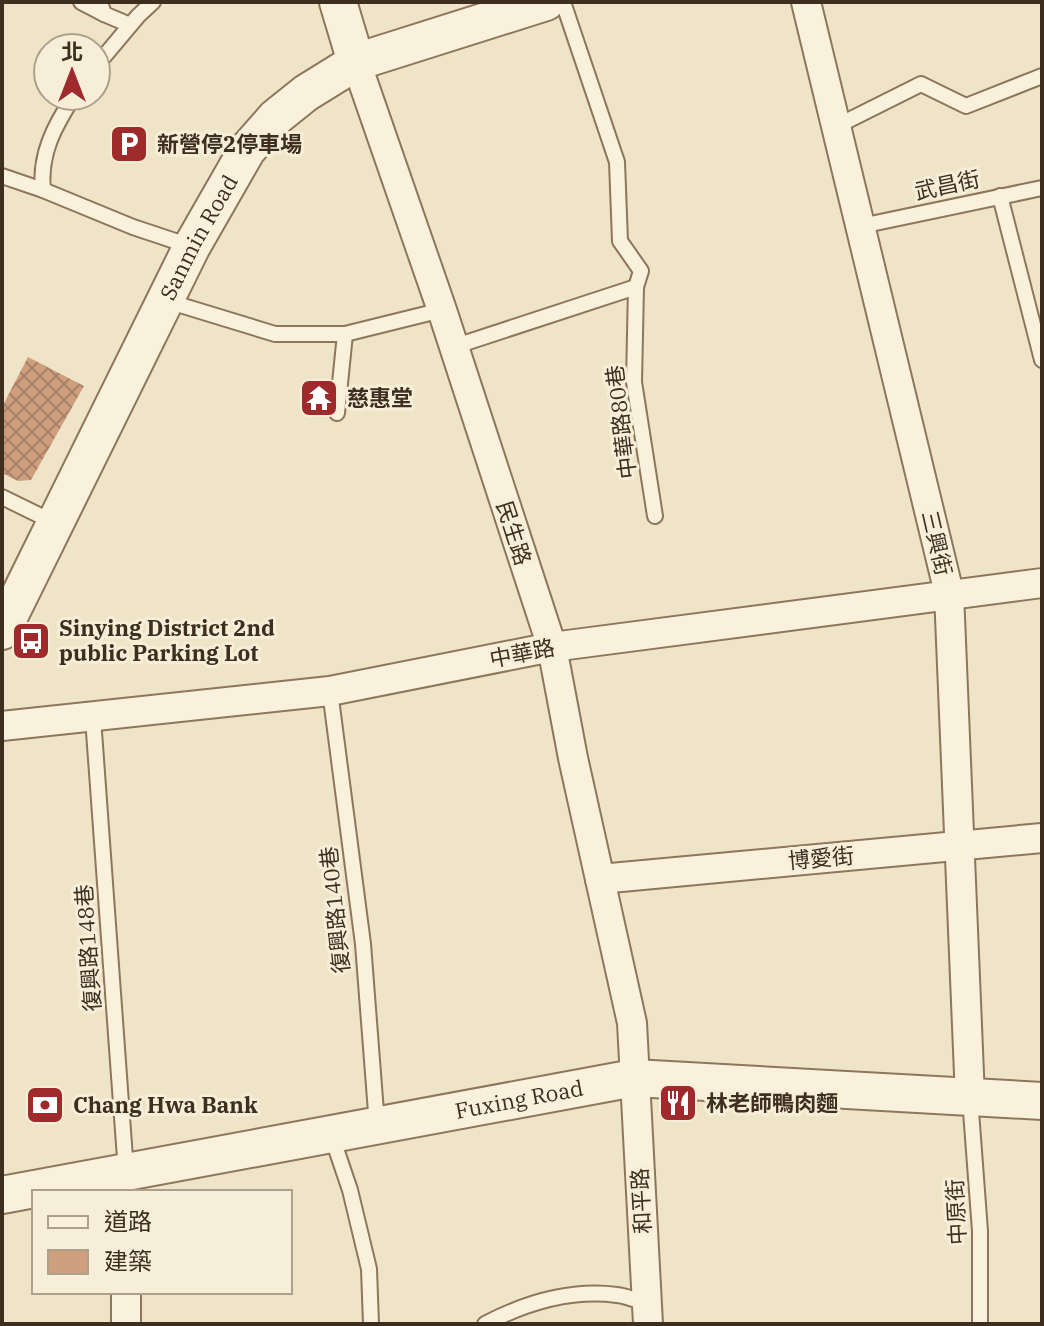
<svg xmlns="http://www.w3.org/2000/svg" width="1044" height="1326" font-family="'IBM Plex Serif','Noto Sans TC',serif">
<style>
.building{fill:url(#building-cross-hatch)}
.lines{fill:none;stroke-linecap:round;stroke-linejoin:round}
.service-casing{stroke:#8d765c;stroke-width:18}
.minor-casing{stroke:#8d765c;stroke-width:32}
.tertiary-casing{stroke:#8d765c;stroke-width:40}
.service{stroke:#faf1dc;stroke-width:14}
.minor{stroke:#faf1dc;stroke-width:28}
.tertiary{stroke:#faf1dc;stroke-width:36}
.labels{text-anchor:middle;stroke-width:6;stroke-linejoin:round;paint-order:stroke}
.poi-label{font-size:22px;font-weight:bold;fill:#3d2e20;stroke:#f7eed8;text-anchor:start}
.street-label{font-size:22px;fill:#3d2e20;stroke:#f7eed8}
</style>
<defs>
<pattern id="building-cross-hatch" width="8" height="8" patternUnits="userSpaceOnUse" patternTransform="scale(2)"><rect width="8" height="8" fill="#cf9f7d"/><path d="M0 0l8 8M0 8l8-8" fill="none" stroke="#a98266"/></pattern>
</defs>
<rect width="100%" height="100%" fill="#f0e4c8"/>
<polygon class="building" points="28,357 84,386 31,480 18,481 2,473 2,407"/>
<g class="lines">
<defs>
<g id="service">
<polyline points="81,2 104,14"/>
<polyline points="100,2 104,14 130,25"/>
<polyline points="563,2 617,162 620,241 641,271 636,287 634,382 655,516"/>
<polyline points="96,66 138,16 153,2"/>
<path d="M74 96C55 125 39 154 43 190L133 227 190 246"/>
<polyline points="837,126 921,84 966,106 1042,76"/>
<polyline points="2,176 43,190"/>
<polyline points="1000,196 1042,360"/>
<polyline points="861,226 1042,188"/>
<polyline points="167,301 275,334 345,334 442,310"/>
<polyline points="453,347 636,287"/>
<polyline points="337,413 345,334"/>
<polyline points="2,497 55,523"/>
<polyline points="330,691 363,944 377,1125"/>
<polyline points="93,718 126,1172"/>
<polyline points="970,1098 980,1231 980,1324"/>
<polyline points="331,1134 350,1190 369,1269 371,1324"/>
<path d="M485 1324C525 1303 571 1289 617 1295 627 1296 638 1301 647 1304"/>
</g>
<g id="minor">
<polyline points="806,2 949,593 970,1098"/>
<polyline points="356,62 442,310 552,647 573,758 632,1023 648,1324"/>
<polyline points="2,726 330,691 552,647 1042,583"/>
<polyline points="600,879 1042,838"/>
<polyline points="126,1292 126,1324"/>
</g>
<g id="tertiary">
<polyline points="338,2 356,62"/>
<path id="s1" d="M2 631 192 246 247 150 276 117 306 93 356 62 546 2"/>
<path id="s2" d="M2 1195 634 1078 1042 1101"/>
</g>
</defs>
<use href="#service" class="service-casing"/>
<use href="#minor" class="minor-casing"/>
<use href="#tertiary" class="tertiary-casing"/>
<use href="#service" class="service"/>
<use href="#minor" class="minor"/>
<use href="#tertiary" class="tertiary"/>
</g>
<defs>
<symbol id="parking-square" viewBox="-11 -11 22 22"><rect x="-9" y="-9" width="18" height="18" rx="4" fill="#9e2a2b" stroke="#f7eed8"/><path d="M-3.5-5.5H1a3.5 3.5 0 0 1 0 7H-1V5.5H-3.5ZM-1-3.4V-.6H.8a1.4 1.4 0 0 0 0-2.8Z" fill="#fff"/></symbol>
<symbol id="temple-square" viewBox="-11 -11 22 22"><rect x="-9" y="-9" width="18" height="18" rx="4" fill="#9e2a2b" stroke="#f7eed8"/><path d="M0-6L5-2H3V0L6.5 2.5H4V6H1.5V3h-3V6H-4V2.5H-6.5L-3 0V-2H-5Z" fill="#fff"/></symbol>
<symbol id="bus-square" viewBox="-11 -11 22 22"><rect x="-9" y="-9" width="18" height="18" rx="4" fill="#9e2a2b" stroke="#f7eed8"/><path d="M-5-6H5V4H4V6H2V4H-2V6H-4V4H-5ZM-3.5-4V0h7V-4ZM-3.5 1.2v1.5H-2V1.2ZM2 1.2v1.5H3.5V1.2Z" fill="#fff"/></symbol>
<symbol id="restaurant-square" viewBox="-11 -11 22 22"><rect x="-9" y="-9" width="18" height="18" rx="4" fill="#9e2a2b" stroke="#f7eed8"/><path d="M-5-6h1v4h1v-4h1v4h1v-4h1v5L-1.5 .5V6h-2V.5L-5-1ZM5-6V6H3V1.5H1.5Q1.5-4 5-6Z" fill="#fff"/></symbol>
<symbol id="bank-square" viewBox="-11 -11 22 22"><rect x="-9" y="-9" width="18" height="18" rx="4" fill="#9e2a2b" stroke="#f7eed8"/><path d="M-6-4H6V4H-6ZM0-2.3a2.3 2.3 0 1 0 0 4.6a2.3 2.3 0 1 0 0-4.6Z" fill="#fff"/></symbol>
</defs>
<g fill-rule="evenodd">
<use href="#parking-square" x="107" y="122" width="44" height="44"/>
<use href="#temple-square" x="297" y="376" width="44" height="44"/>
<use href="#bus-square" x="9" y="619" width="44" height="44"/>
<use href="#restaurant-square" x="656" y="1081" width="44" height="44"/>
<use href="#bank-square" x="23" y="1083" width="44" height="44"/>
</g>
<g class="labels">
<g class="poi-label">
<text x="157" y="152">新營停2停車場</text>
<text x="347" y="406">慈惠堂</text>
<text x="59" y="636">Sinying District 2nd<tspan x="59" dy="25">public Parking Lot</tspan></text>
<text x="706" y="1111">林老師鴨肉麵</text>
<text x="73" y="1113">Chang Hwa Bank</text>
</g>
<g class="street-label">
<text transform="translate(947 185) rotate(-12)" y="8">武昌街</text>
<text dy="8" stroke="none"><textPath href="#s1" startOffset="440">Sanmin Road</textPath></text>
<text transform="translate(621 422) rotate(-97)" y="8">中華路80巷</text>
<text transform="translate(514 533) rotate(72)" y="8">民生路</text>
<text transform="translate(937 543) rotate(77)" y="8">三興街</text>
<text transform="translate(522 653) rotate(-11)" y="8">中華路</text>
<text transform="translate(821 858) rotate(-5)" y="8">博愛街</text>
<text transform="translate(335 910) rotate(-96)" y="8">復興路140巷</text>
<text transform="translate(88 948) rotate(-94)" y="8">復興路148巷</text>
<text dy="8" stroke="none"><textPath href="#s2" startOffset="526">Fuxing Road</textPath></text>
<text transform="translate(641 1201) rotate(-93)" y="8">和平路</text>
<text transform="translate(956 1212) rotate(-93)" y="8">中原街</text>
</g>
</g>
<rect width="1044" height="1326" fill="none" stroke="#3d2e20" stroke-width="8"/>
<rect x="32" y="1190" width="260" height="104" fill="#f7eed8" stroke="#ada18e" stroke-width="2"/>
<rect x="48" y="1216" width="40" height="12" fill="#faf1dc" stroke="#ada18e" stroke-width="2"/>
<text x="104" y="1230" font-size="24" fill="#3d2e20">道路</text>
<rect x="48" y="1250" width="40" height="24" fill="#cf9f7d" stroke="#ada18e" stroke-width="2"/>
<text x="104" y="1270" font-size="24" fill="#3d2e20">建築</text>
<g transform="translate(72 72)"><circle r="38" fill="#f7eed8" stroke="#ada18e" stroke-width="2"/>
<path d="M0-6L14 30L0 20L-14 30Z" fill="#9e2a2b"/>
<text y="-12" font-size="22" font-weight="bold" text-anchor="middle" fill="#3d2e20">北</text>
</g>
</svg>
